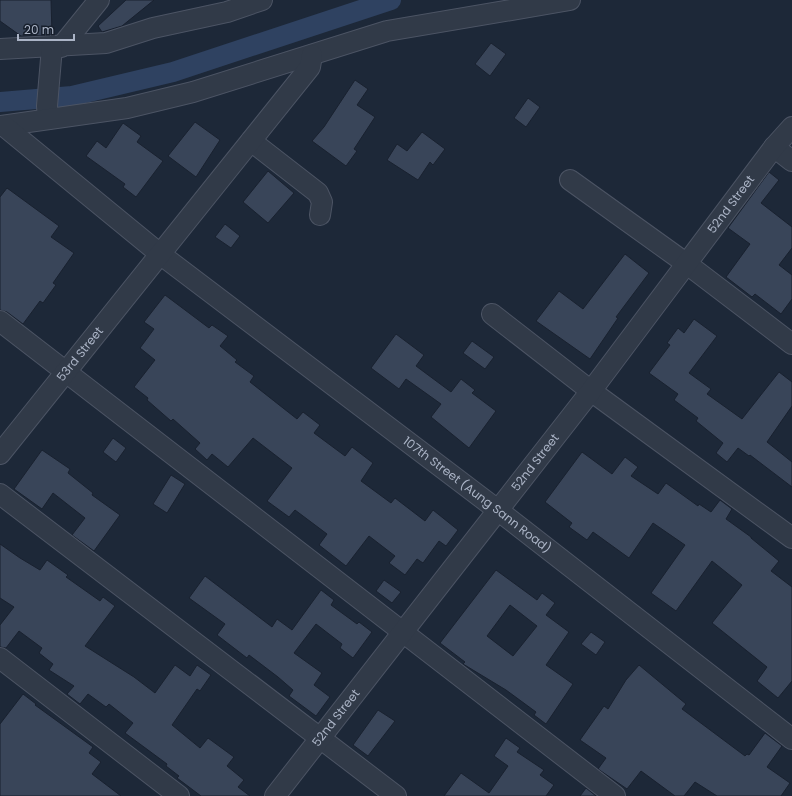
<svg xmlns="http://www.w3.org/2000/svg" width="792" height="796" font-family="Poppins,sans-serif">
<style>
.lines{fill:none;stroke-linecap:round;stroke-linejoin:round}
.canal{stroke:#2f4261;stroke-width:20}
.building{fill:#394559;stroke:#19212f;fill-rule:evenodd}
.minor-casing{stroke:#4c5464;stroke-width:22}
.minor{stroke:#313a48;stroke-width:20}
.labels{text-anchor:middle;stroke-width:4;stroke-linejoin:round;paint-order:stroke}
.street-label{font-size:12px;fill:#abb4c6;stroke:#171f2c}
</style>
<rect width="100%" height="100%" fill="#1d2838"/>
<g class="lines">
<polyline class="canal" points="0,102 72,96 173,72 391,0"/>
</g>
<g class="building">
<polygon points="0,0 51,0 52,35 21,36 0,21"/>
<polygon points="126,0 154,0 122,26 102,32 98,26"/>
<polygon points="491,43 506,54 490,76 475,64"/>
<polygon points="355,80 368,89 357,105 375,117 354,149 357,151 346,166 312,141 324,127"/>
<polygon points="528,98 540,107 526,127 514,118"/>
<polygon points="195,122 220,140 196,177 168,156"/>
<polygon points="123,123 141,136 137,142 163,161 136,197 123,187 125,184 86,156 97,141 106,148"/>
<polygon points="422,132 445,149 433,165 430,162 418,180 387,160 397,144 407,151"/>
<polygon points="268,171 294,193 268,223 243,202"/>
<polygon points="769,172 779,180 761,203 792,227 792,248 779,265 792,275 792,299 781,314 755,294 752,297 726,277 750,244 728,228"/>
<polygon points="7,188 59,226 51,237 74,253 53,283 56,285 43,303 40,301 23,324 7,312 0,310 0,197"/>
<polygon points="225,224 240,236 231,248 215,237"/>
<polygon points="625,254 649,273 616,317 618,318 590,359 536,321 559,291 583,309"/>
<polygon points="165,295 209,328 212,325 228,336 220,346 237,360 235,362 254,376 250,382 297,419 303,412 320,425 314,433 345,456 352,447 373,463 361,481 391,503 395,498 425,521 433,510 458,530 446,546 439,541 423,563 417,559 405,575 389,563 395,556 369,536 346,566 319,545 327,534 295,510 289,517 267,501 292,468 253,438 228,467 212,454 207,460 195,449 200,443 173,419 171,421 147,400 148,398 134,387 155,360 140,348 154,329 144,322"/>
<polygon points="694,319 717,336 689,373 711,389 707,394 742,419 779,372 792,382 792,406 767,442 792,462 792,487 750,455 749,456 738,448 727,462 716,453 723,443 696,421 698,418 674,400 678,394 649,373 670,345 667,343 678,328 684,333"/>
<polygon points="396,334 424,355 416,366 451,392 461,379 475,390 472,393 496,411 469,448 431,417 441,404 406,379 399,389 371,368"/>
<polygon points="472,341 494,357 485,369 463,353"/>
<polygon points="113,438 126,448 116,462 103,452"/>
<polygon points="42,450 70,469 68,473 93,493 92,495 120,515 94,551 72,535 85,518 53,493 42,509 14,489"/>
<polygon points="582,452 612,474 625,457 638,467 631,476 658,494 666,483 698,506 699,504 711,512 720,500 732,509 726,519 751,537 751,538 779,561 771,571 792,587 792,681 778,698 757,681 767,667 712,623 742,585 712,561 676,611 651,593 685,545 653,523 629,558 593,532 587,540 569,527 572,523 545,502"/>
<polygon points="171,475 185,484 167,513 153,504"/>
<polygon points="0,544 20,558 40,570 47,560 68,575 66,577 100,601 103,597 115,606 85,646 134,677 155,693 175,665 190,676 197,665 211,675 200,691 197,689 172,725 200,748 208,738 234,757 227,766 244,780 238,787 250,796 201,796 177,778 179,776 166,766 167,764 125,733 133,723 109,704 106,707 88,694 80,704 67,694 74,686 49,670 53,664 39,653 42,648 19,631 6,648 0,647 0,625 14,607 0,598"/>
<path d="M496 570 537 600 542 593 555 603 546 615 569 632 546 665 573 684 546 724 534 715 536 712 506 690 463 664 465 662 440 643ZM510 605 537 626 513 656 487 636Z"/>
<polygon points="205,576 272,627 277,619 292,630 321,590 334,600 331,605 357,624 359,622 372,632 353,658 340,648 342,644 316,624 294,653 322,673 314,685 330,697 316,716 289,696 293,690 278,677 249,655 247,658 217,635 225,624 189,598"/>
<polygon points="384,580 401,592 392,603 376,591"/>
<polygon points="591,632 605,642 596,655 581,644"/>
<polygon points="639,665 686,704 682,709 745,756 747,754 749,755 765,733 782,746 767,767 790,783 781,796 717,796 695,782 684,796 675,796 641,771 627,789 598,769 606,758 580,740 604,706 608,709 626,680"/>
<polygon points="23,694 36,704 35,705 93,747 89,753 101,762 92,774 121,796 0,796 0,724"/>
<polygon points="378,710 395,721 368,756 353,745"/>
<polygon points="506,738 520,748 517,752 544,770 540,775 554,785 546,796 444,796 461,773 489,793 508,766 494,756"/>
<polygon points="586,788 596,796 580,796"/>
</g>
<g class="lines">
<defs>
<g id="minor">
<polyline points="61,47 99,0"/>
<polyline points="0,49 106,43 153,28 227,12 262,0"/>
<polyline points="48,119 47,106 52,47"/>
<polyline points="0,126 127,108 193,92 387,31 570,0"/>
<path id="s1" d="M4 126 160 254 499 511 792 739"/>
<polyline points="251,141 318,193 322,202 320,215"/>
<polyline points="774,147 792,161"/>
<polyline points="570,180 687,264 792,344"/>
<polyline points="492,314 591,391 792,538"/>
<polyline points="0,321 615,796"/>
<path id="s2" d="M0 454 310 67 312 55"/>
<polyline points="0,494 396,796"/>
<polyline points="0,658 179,796"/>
<path id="s3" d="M275 796 591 391 774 147 792 127"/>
</g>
</defs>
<use href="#minor" class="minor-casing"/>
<use href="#minor" class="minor"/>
</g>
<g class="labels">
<g class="street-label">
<text dy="4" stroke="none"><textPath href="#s3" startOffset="747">52nd Street</textPath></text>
<text dy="4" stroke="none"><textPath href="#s2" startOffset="128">53rd Street</textPath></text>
<text dy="4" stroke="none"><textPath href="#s3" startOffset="423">52nd Street</textPath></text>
<text dy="4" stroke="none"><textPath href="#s1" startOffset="600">107th Street (Aung Sann Road)</textPath></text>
<text dy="4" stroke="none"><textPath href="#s3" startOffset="99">52nd Street</textPath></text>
</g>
</g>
<path d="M18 34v6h56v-6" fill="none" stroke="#abb4c6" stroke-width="2"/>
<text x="24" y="34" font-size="12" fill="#abb4c6" stroke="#171f2c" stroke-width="3" paint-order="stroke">20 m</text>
</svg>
